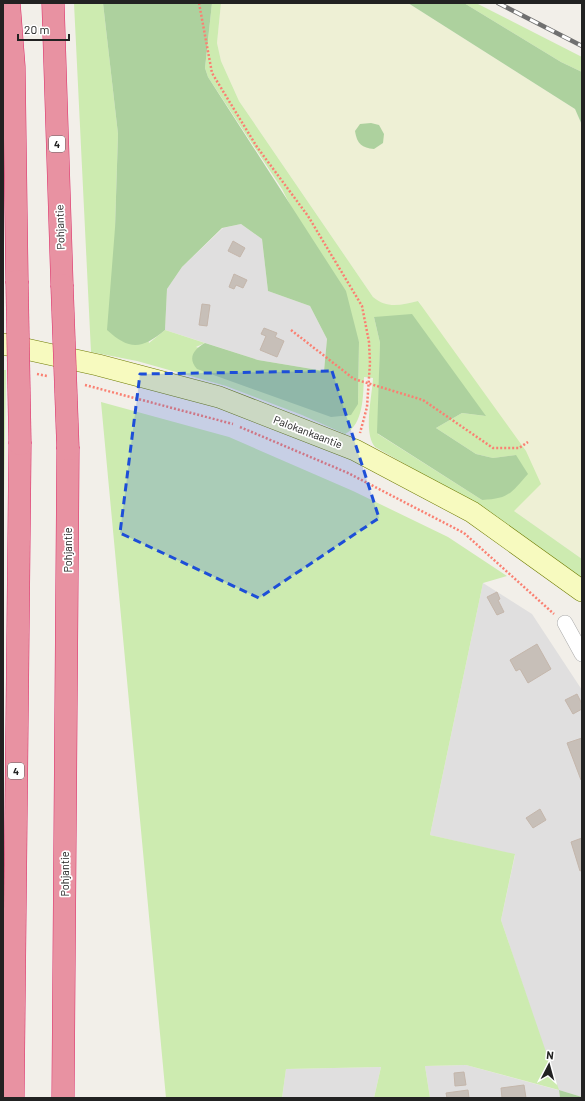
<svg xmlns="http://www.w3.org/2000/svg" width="585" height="1101" font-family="Barlow,sans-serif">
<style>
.residential{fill:#e0dfdf}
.farmland{fill:#eef0d5}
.grass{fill:#cdebb0;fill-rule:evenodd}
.forest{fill:#add19e}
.building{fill:#c7bfb8;stroke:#c4b6ab}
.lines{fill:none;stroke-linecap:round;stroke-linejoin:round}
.street-casing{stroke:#a9a9a9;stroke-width:16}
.secondary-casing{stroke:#707d05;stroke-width:22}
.highway-casing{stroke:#dc2a67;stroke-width:23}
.path{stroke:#fa8072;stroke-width:2.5;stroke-dasharray:2 2;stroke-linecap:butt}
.street{stroke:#fff;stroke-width:15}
.secondary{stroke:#f7fabf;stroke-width:21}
.highway{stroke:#e892a2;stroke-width:22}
.rail-casing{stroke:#707070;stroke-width:4.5}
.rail{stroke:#fff;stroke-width:3;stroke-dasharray:9;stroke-linecap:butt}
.highway-bridge-casing{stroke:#dc2a67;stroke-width:23;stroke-linecap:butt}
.highway-bridge{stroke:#e892a2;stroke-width:22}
.marked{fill:#1d4ed8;fill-opacity:0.2;stroke:#1d4ed8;stroke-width:3;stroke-dasharray:8 5;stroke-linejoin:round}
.labels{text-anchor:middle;stroke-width:3.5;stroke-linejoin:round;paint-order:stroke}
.shield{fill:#fff;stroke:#646464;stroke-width:1}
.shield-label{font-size:10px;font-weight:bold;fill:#222}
.street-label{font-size:11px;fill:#222;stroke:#fff}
</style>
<rect width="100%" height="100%" fill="#f2efe9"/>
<g class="residential">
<polygon points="241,224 262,239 268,291 310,306 327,339 324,371 258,360 165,330 167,289 182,267 223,228"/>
<polygon points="483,583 532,614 582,690 582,1097 559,1090 560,1098 430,1098 425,1066 466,1065 558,1090 501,920 515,855 430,835"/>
<polygon points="381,1067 374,1098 282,1098 286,1069"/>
</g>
<polygon class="farmland" points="221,3 408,3 575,109 582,125 582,559 514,511 419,301 395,306 380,303 373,297 239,101 221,61 217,43"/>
<g class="grass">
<path d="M74 3H103L118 134 115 228 149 343 165 330 205 343 196 347 358 404 359 342 282 189 208 77 205 68 212 3H221L217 43 221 61 239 101 373 297C387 309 401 305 418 301L526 451 541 484 514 511 582 559V579L479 506 375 447C363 433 372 397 373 378L364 377C363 395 364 424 345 434L302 415 226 386 137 361 91 352ZM374 317 485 416 462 413 436 428 476 454 493 458 516 455 482 500 378 434 380 343Z"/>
<polygon points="464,3 476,3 582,57 582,72 561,62"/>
<polygon points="3,370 6,370 3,562"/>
<polygon points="101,402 229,437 353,491 448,537 507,576 483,583 430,835 515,854 501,920 559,1090 466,1065 425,1066 430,1098 374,1098 381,1067 286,1069 282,1098 166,1098"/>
</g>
<g class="forest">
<path d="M103 3H212L205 68 208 77 346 291 359 342 358 404 351 415 331 417 197 369C187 358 194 349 205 343L258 360 324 371 327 339 310 306 268 291 262 239 241 224 222 228 182 267 167 289 165 330C142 349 130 351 107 330L115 228 118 134Z"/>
<polygon points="408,3 464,3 561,62 582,72 582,125 575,109"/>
<path d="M371 123 379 125 384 134 383 143 374 149C362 148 357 144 355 131L360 124Z"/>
<path d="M412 314 486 416 462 413 436 428 476 454 493 458 516 455 528 474C511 493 509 499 482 500L377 433 380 343 374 317Z"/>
<polygon points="559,1090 582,1097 582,1098 560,1098"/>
</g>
<g class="building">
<polygon points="233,241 245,248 240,257 228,251"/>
<polygon points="234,274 247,280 243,288 236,285 234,289 229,287"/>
<polygon points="202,304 210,305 207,326 199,325"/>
<polygon points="264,328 277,333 275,337 284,341 277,357 260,350 266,336 261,334"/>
<polygon points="497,592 500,599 498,600 504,612 497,615 487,597"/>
<polygon points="537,644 551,669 528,683 520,669 516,671 510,660"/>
<polygon points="577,694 582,704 582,709 573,714 565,700"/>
<polygon points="582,738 582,780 581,780 567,743"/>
<polygon points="540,809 546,820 533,828 526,818"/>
<polygon points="582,838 582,870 580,871 571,842"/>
<polygon points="464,1072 466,1085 455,1086 454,1073"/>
<polygon points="524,1085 526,1098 502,1098 501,1088"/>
<polygon points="468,1090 469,1098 447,1098 446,1093"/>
</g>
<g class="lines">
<defs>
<polyline id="street" points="565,623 582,654"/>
<polyline id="secondary" points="3,344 98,365 219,397 355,450 472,512 582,591"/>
<g id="highway">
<polyline points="9,3 14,67 17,281"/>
<polyline points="53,3 62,285"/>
<polyline points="13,1098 20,444"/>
<polyline points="63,1098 68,449"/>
</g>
</defs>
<use href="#street" class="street-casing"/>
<use href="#secondary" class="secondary-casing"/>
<use href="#highway" class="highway-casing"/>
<g class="path">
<polyline points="199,3 212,73 257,147 308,216 362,306 369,342 370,363 367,407 360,433"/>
<polyline points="291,330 354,379 423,400 493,448 519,448 528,442"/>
<polyline points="37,374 47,376"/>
<polyline points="85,385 233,424"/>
<polyline points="240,427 348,473 464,533 554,614"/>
</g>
<use href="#street" class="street"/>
<use href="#secondary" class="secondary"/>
<use href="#highway" class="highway"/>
<defs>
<polyline id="rail" points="498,3 582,46"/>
</defs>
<use href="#rail" class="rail-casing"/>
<use href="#rail" class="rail"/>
<defs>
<g id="highway-bridge">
<polyline points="17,281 20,444"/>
<polyline points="62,285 68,449"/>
</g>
</defs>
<use href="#highway-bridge" class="highway-bridge-casing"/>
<use href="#highway-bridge" class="highway-bridge"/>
</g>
<path class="marked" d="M332 371 379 518 259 598 120 533 140 374Z"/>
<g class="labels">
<g class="shield">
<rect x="49" y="136" width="16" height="16" rx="3"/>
<rect x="8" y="763" width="16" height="16" rx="3"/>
</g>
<g class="shield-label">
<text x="57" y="148">4</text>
<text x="16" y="775">4</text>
</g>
<g class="street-label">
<text transform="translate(60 227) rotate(-92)" y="4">Pohjantie</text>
<text transform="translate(308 432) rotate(21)" y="4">Palokankaantie</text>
<text transform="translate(68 550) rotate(-90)" y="4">Pohjantie</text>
<text transform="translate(65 874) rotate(-90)" y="4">Pohjantie</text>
</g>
</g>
<rect width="585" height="1101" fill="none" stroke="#222222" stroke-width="8"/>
<g transform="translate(549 1065) rotate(6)" stroke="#ffffff" stroke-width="3" paint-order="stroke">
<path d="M0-3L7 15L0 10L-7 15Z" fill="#222222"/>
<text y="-6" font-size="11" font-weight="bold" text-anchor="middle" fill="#222222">N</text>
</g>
<path d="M18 34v6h51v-6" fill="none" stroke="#222222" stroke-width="2"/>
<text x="24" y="34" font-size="12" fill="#222222" stroke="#ffffff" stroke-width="3" paint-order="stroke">20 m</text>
</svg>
